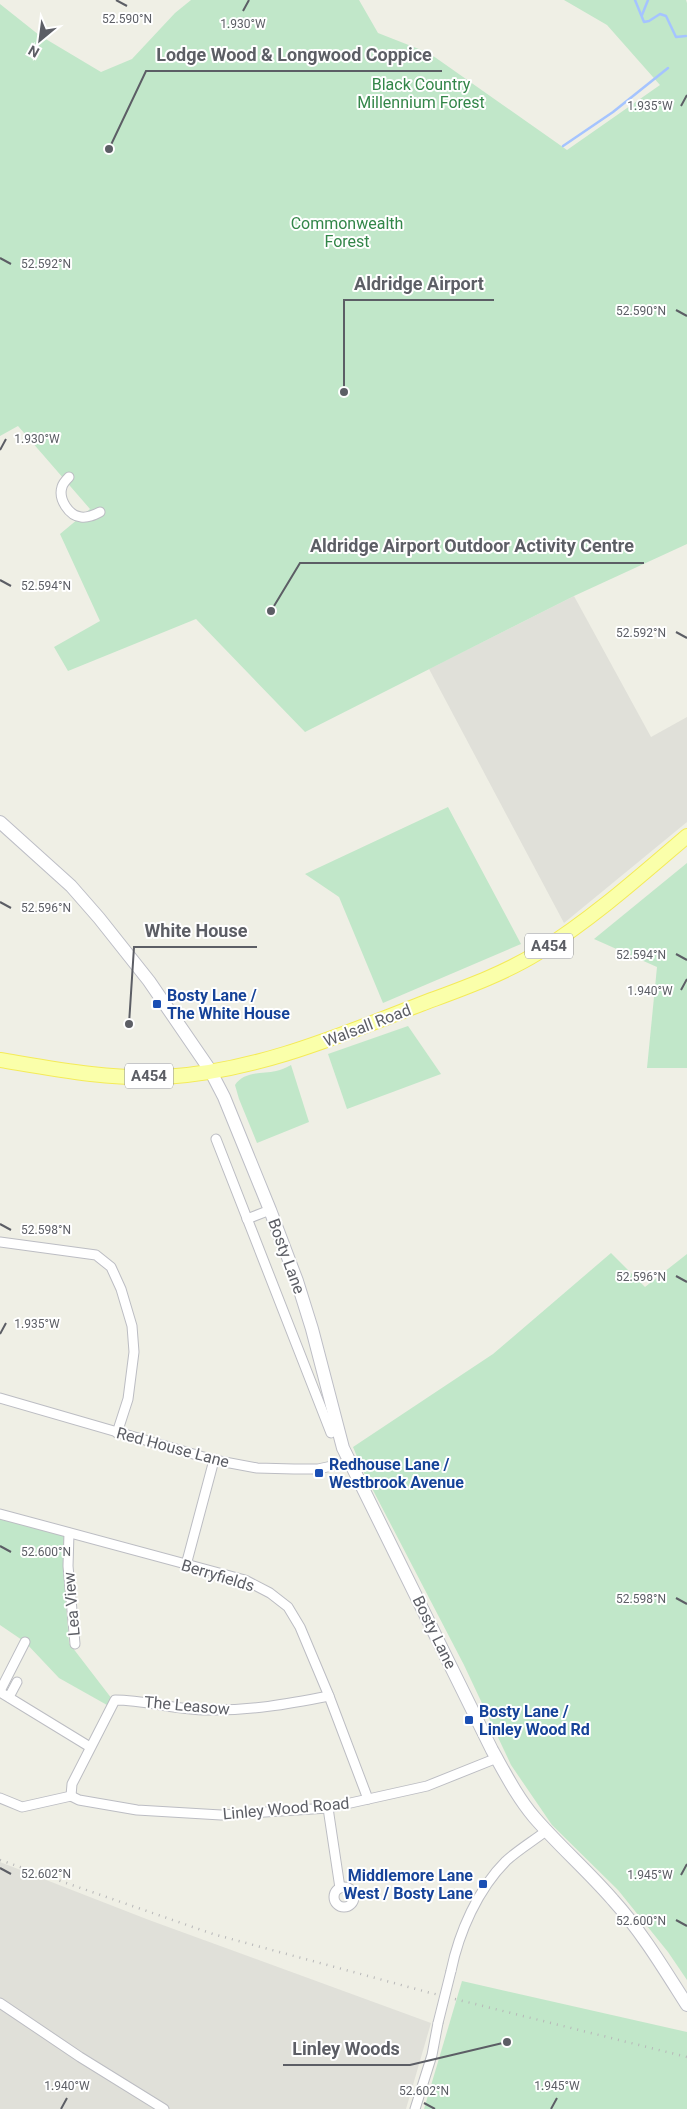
<svg xmlns="http://www.w3.org/2000/svg" width="687" height="2109" font-family="Roboto,sans-serif">
<style>
.industrial{fill:#e0e0d9}
.green{fill:#c1e7c9}
.lines{fill:none;stroke-linecap:round;stroke-linejoin:round}
.stream{stroke:#a5c4ff;stroke-width:2.5}
.street-casing{stroke:#bcbdc3;stroke-width:11}
.secondary-casing{stroke:#bdbec6;stroke-width:14}
.primary-casing{stroke:#f4eb59;stroke-width:16}
.street{stroke:#fff;stroke-width:9}
.secondary{stroke:#fff;stroke-width:12}
.primary{stroke:#faffaa;stroke-width:14}
.rail{stroke:#b7b7b8;stroke-width:2.5;stroke-dasharray:1 6;stroke-linecap:butt}
.street-bridge-casing{stroke:#bcbdc3;stroke-width:11;stroke-linecap:butt}
.street-bridge{stroke:#fff;stroke-width:9}
.ticks{fill:none;stroke:#5c5e65;stroke-width:2}
.transit-dot{fill:#1a4fb4;stroke:#fff;stroke-width:2}
.labels{text-anchor:middle;stroke-width:4;stroke-linejoin:round;paint-order:stroke}
.shield{fill:#fff;stroke:#8d8e93;stroke-width:1}
.shield-label{font-size:15px;font-weight:bold;fill:#5c5e65}
.park-label{font-size:16px;fill:#338649;stroke:#fff}
.transit-label{font-size:16px;font-weight:bold;fill:#164399;stroke:#fff;text-anchor:start}
.street-label{font-size:16px;fill:#5c5e65;stroke:#fff}
.ticks-label{font-size:12px;text-anchor:middle;fill:#5c5e65;stroke:#fff;stroke-width:4;stroke-linejoin:round;paint-order:stroke}
.leader{fill:none;stroke:#5c5e65;stroke-width:2}
.callout-dot{fill:#5c5e65;stroke:#fff;stroke-width:2}
.callout-label{font-size:18px;text-anchor:middle;font-weight:bold;fill:#5c5e65;stroke:#fff;stroke-width:4;stroke-linejoin:round;paint-order:stroke}
</style>
<rect width="100%" height="100%" fill="#efefe5"/>
<g class="industrial">
<polygon points="574,596 651,737 687,717 687,822 564,923 429,669"/>
<polygon points="0,1862 149,1920 431,2023 406,2109 0,2109"/>
</g>
<g class="green">
<polygon points="191,0 359,0 378,33 429,53 567,150 660,85 607,25 564,0 686,0 687,3 687,544 574,596 305,732 196,619 68,671 54,647 100,621 60,534 90,509 18,426 0,436 0,4 39,35 101,72 132,59 175,13"/>
<polygon points="448,807 521,944 383,1003 339,897 305,874"/>
<polygon points="687,863 687,1068 647,1068 657,967 594,939"/>
<polygon points="408,1026 441,1074 347,1109 328,1054"/>
<path d="M291 1065 309 1122 257 1143 239 1099 235 1085C244 1071 262 1074 276 1071 281 1070 287 1067 291 1065Z"/>
<polygon points="611,1253 645,1287 687,1254 687,1980 668,1952 618,1890 552,1825 511,1765 464,1665 363,1471 353,1447 493,1354"/>
<polygon points="0,1518 64,1535 63,1566 69,1643 112,1699 107,1705 59,1678 25,1642 0,1625"/>
<polygon points="462,1981 687,2032 687,2109 424,2109"/>
</g>
<g class="lines">
<g class="stream">
<polyline points="635,0 644,22 649,21 660,14 666,16 676,37 686,36"/>
<polyline points="642,15 648,0"/>
<polyline points="563,146 613,112 668,68"/>
</g>
<defs>
<g id="street">
<path d="M69 477C67 479 63 483 62 487 58 499 69 516 81 517 88 518 94 515 100 512"/>
<polyline points="216,1139 331,1433"/>
<polyline points="247,1219 270,1210"/>
<polyline points="0,1242 96,1255 111,1267 121,1289 132,1326 134,1352 128,1399 117,1433"/>
<polyline points="0,1398 214,1460 257,1468 294,1469 318,1469 350,1462"/>
<polyline points="0,1514 245,1580 270,1593 288,1607 300,1627 329,1696 368,1799"/>
<polyline points="69,1533 68,1566 75,1644"/>
<polyline points="186,1565 214,1460"/>
<polyline points="0,1691 25,1642"/>
<polyline points="0,1692 90,1747"/>
<polyline points="9,1697 17,1682"/>
<polyline points="71,1796 79,1800 137,1810 221,1815 328,1808 427,1786 497,1758"/>
<path d="M71 1796 72 1784 115 1700C146 1700 176 1710 207 1710 249 1711 288 1704 329 1696"/>
<polyline points="0,1798 22,1807 71,1796"/>
<polyline points="328,1808 340,1888"/>
<circle cx="344" cy="1897" r="10"/>
<path d="M451 1971C459 1932 478 1889 506 1861 518 1850 533 1841 546 1831"/>
<polyline points="0,2003 80,2057 164,2109"/>
<polyline points="415,2109 432,2055 438,2023"/>
</g>
<path id="secondary" d="M0 822 71 886 99 918 149 981 210 1070 224 1097 270 1210 297 1281 312 1329 343 1448 492 1750C505 1773 517 1797 534 1817 559 1846 588 1871 613 1900 642 1932 664 1969 687 2005"/>
<path id="primary" d="M0 1060C54 1069 110 1080 165 1077 254 1072 339 1036 421 1004 461 989 502 975 539 952 592 919 639 877 687 836"/>
</defs>
<use href="#street" class="street-casing"/>
<use href="#secondary" class="secondary-casing"/>
<use href="#primary" class="primary-casing"/>
<use href="#street" class="street"/>
<use href="#secondary" class="secondary"/>
<use href="#primary" class="primary"/>
<polyline class="rail" points="0,1860 213,1934 427,1992 687,2057"/>
<defs>
<polyline id="street-bridge" points="438,2023 451,1971"/>
</defs>
<use href="#street-bridge" class="street-bridge-casing"/>
<use href="#street-bridge" class="street-bridge"/>
</g>
<path class="ticks" d="M116 0 127 6M243 11 249 0M681 106 687 95M0 258 11 264M676 310 687 316M0 450 6 439M0 580 11 586M676 632 687 638M0 902 11 908M676 954 687 960M681 990 687 979M0 1224 11 1230M676 1276 687 1282M0 1334 6 1323M0 1546 11 1552M676 1598 687 1604M0 1868 11 1874M681 1875 687 1864M676 1920 687 1926M424 2103 435 2109M61 2109 67 2098M551 2109 557 2098"/>
<g class="transit-dot">
<rect x="152" y="999" width="10" height="10" rx="2.5"/>
<rect x="314" y="1468" width="10" height="10" rx="2.5"/>
<rect x="464" y="1715" width="10" height="10" rx="2.5"/>
<rect x="478" y="1879" width="10" height="10" rx="2.5"/>
</g>
<g class="labels">
<g class="shield">
<rect x="525" y="933.5" width="48" height="25" rx="4"/>
<rect x="125" y="1063.5" width="48" height="25" rx="4"/>
</g>
<g class="shield-label">
<text x="549" y="951">A454</text>
<text x="149" y="1081">A454</text>
</g>
<g class="park-label">
<text x="421" y="90">Black Country<tspan x="421" dy="18">Millennium Forest</tspan></text>
<text x="347" y="229">Commonwealth<tspan x="347" dy="18">Forest</tspan></text>
</g>
<g class="transit-label">
<text x="167" y="1001">Bosty Lane /<tspan x="167" dy="18">The White House</tspan></text>
<text x="329" y="1470">Redhouse Lane /<tspan x="329" dy="18">Westbrook Avenue</tspan></text>
<text x="479" y="1717">Bosty Lane /<tspan x="479" dy="18">Linley Wood Rd</tspan></text>
<text x="473" y="1881" text-anchor="end">Middlemore Lane<tspan x="473" dy="18">West / Bosty Lane</tspan></text>
</g>
<g class="street-label">
<text transform="translate(367 1025) rotate(-21)" y="6">Walsall Road</text>
<text transform="translate(287 1256) rotate(70)" y="6">Bosty Lane</text>
<text transform="translate(173 1447) rotate(15)" y="6">Red House Lane</text>
<text transform="translate(218 1575) rotate(17)" y="6">Berryfields</text>
<text transform="translate(71 1604) rotate(-95)" y="6">Lea View</text>
<text transform="translate(435 1632) rotate(64)" y="6">Bosty Lane</text>
<text transform="translate(187 1705) rotate(5)" y="6">The Leasow</text>
<text transform="translate(286 1808) rotate(-5)" y="6">Linley Wood Road</text>
</g>
</g>
<g class="ticks-label">
<text x="127" y="23">52.590°N</text>
<text x="243" y="28">1.930°W</text>
<text x="650" y="110">1.935°W</text>
<text x="46" y="268">52.592°N</text>
<text x="641" y="315">52.590°N</text>
<text x="37" y="443">1.930°W</text>
<text x="46" y="590">52.594°N</text>
<text x="641" y="637">52.592°N</text>
<text x="46" y="912">52.596°N</text>
<text x="641" y="959">52.594°N</text>
<text x="650" y="995">1.940°W</text>
<text x="46" y="1234">52.598°N</text>
<text x="641" y="1281">52.596°N</text>
<text x="37" y="1328">1.935°W</text>
<text x="46" y="1556">52.600°N</text>
<text x="641" y="1603">52.598°N</text>
<text x="46" y="1878">52.602°N</text>
<text x="650" y="1879">1.945°W</text>
<text x="641" y="1925">52.600°N</text>
<text x="67" y="2090">1.940°W</text>
<text x="557" y="2090">1.945°W</text>
<text x="424" y="2095">52.602°N</text>
</g>
<path class="leader" d="M109 149L146 71H442M344 392L344 300H494M271 611L300 563H644M129 1024L134 947H257M507 2042L410 2065H283"/>
<g class="callout-dot">
<circle cx="109" cy="149" r="5"/>
<circle cx="344" cy="392" r="5"/>
<circle cx="271" cy="611" r="5"/>
<circle cx="129" cy="1024" r="5"/>
<circle cx="507" cy="2042" r="5"/>
</g>
<g class="callout-label">
<text x="294" y="61">Lodge Wood &amp; Longwood Coppice</text>
<text x="419" y="290">Aldridge Airport</text>
<text x="472" y="552">Aldridge Airport Outdoor Activity Centre</text>
<text x="196" y="937">White House</text>
<text x="346" y="2055">Linley Woods</text>
</g>
<g transform="translate(40 40) rotate(209)" stroke="#ffffff" stroke-width="4" paint-order="stroke">
<path d="M0-4L9 19L0 12L-9 19Z" fill="#5c5e65"/>
<text y="-8" font-size="14" font-weight="bold" text-anchor="middle" fill="#5c5e65">N</text>
</g>
</svg>
